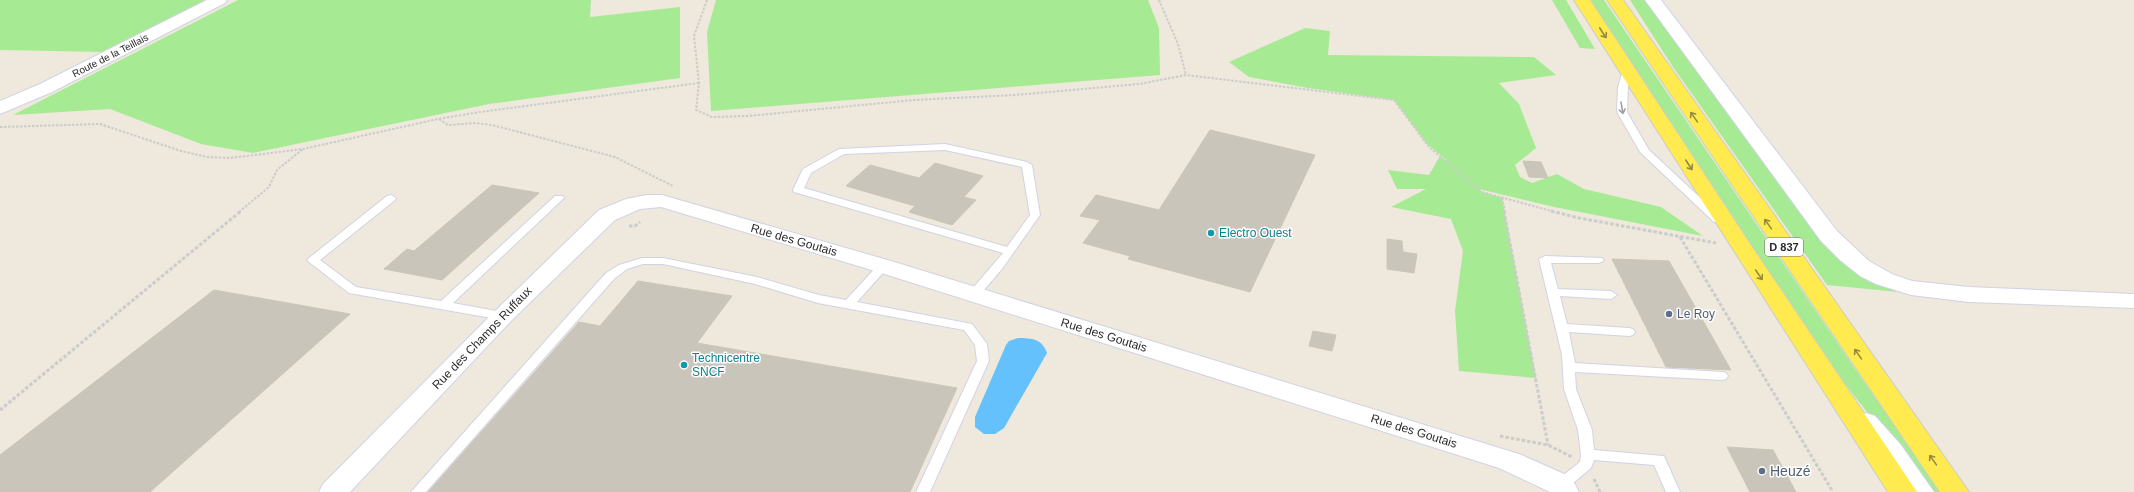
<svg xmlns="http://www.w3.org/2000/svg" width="2134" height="492" font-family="Helvetica,sans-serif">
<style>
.green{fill:#a6eb93}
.water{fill:#64c1fb}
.building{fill:#cac5bb;stroke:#cac5b5}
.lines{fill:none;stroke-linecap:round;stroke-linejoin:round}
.lane-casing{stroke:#d1d2e5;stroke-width:2}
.street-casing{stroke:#d1d2e5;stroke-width:2}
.primary-casing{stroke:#ccc;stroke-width:2}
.path-far1{stroke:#ccc;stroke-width:2;stroke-dasharray:2.5 1.5;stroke-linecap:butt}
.path{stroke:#ccc;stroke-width:3;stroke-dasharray:3.5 2;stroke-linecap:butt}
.lane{fill:#fff;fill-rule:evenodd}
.street{fill:#fff;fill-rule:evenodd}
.primary{fill:#ffea50;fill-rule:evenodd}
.oneway{stroke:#958a3e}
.oneway2{stroke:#a0a0a0}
.culture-dot{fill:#0f9aa8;stroke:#fff;stroke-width:1.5}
.service-dot{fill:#5c6f8a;stroke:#fff;stroke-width:1.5}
.labels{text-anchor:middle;stroke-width:3;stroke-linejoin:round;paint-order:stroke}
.far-street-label{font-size:10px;fill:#2b2b2b;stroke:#fff}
.shield{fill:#fff;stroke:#6b6b6b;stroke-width:1}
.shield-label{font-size:11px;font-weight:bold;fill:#2b2b2b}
.culture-label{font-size:12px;fill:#0d838f;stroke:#fff;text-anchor:start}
.street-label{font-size:12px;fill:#2b2b2b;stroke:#fff}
.service-label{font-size:12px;fill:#4e5e75;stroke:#fff;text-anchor:start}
.near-service-label{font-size:14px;fill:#4e5e75;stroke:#fff;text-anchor:start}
</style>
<rect width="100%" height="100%" fill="#eee9dc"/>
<g class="green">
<polygon points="0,0 206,0 102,52 0,50"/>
<polygon points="238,0 591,0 590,17 680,7 680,78 489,104 253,153 201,144 110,109 13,115"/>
<polygon points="716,0 1148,0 1159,28 1160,75 711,111 707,32"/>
<polygon points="1552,0 1566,0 1595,49 1580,48"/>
<polygon points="1590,0 1604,0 1862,379 1942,492 1929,492 1839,376 1816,343"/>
<path d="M1630 0H1648L1826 245C1846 267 1870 282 1898 292L1827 285 1673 67Z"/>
<polygon points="1305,28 1330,31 1328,55 1534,57 1556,75 1499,83 1519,104 1536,148 1515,165 1520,177 1532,183 1557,174 1584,189 1661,207 1703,236 1554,207 1479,189 1482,192 1502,198 1536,378 1459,371 1455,311 1463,251 1451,219 1391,207 1426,189 1397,189 1388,170 1429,175 1440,156 1450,163 1426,143 1394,100 1308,88 1249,77 1229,62"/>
</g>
<path class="water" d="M1018 338C1032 338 1042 339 1047 353L1004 428 995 434H984L975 427V417L1006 345 1009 341Z"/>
<g class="building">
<polygon points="1210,130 1315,155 1250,292 1128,259 1130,256 1083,243 1100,220 1080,216 1096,195 1159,210"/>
<polygon points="1523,161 1541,162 1548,178 1529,177"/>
<polygon points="935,163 983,176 964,197 976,200 952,225 909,212 915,206 846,186 870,165 919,178"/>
<polygon points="492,185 539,193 442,280 384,269 407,249 414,251"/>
<polygon points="1387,239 1402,241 1403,252 1417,254 1414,273 1387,269"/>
<polygon points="1612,259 1669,261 1731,370 1666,367"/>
<polygon points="638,281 732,296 697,343 957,388 910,492 428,492 579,322 600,326"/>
<polygon points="214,290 350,314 150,492 0,492 0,455"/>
<polygon points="1313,331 1336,335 1332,351 1309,346"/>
<polygon points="1727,447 1773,450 1796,492 1750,492"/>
</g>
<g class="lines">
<defs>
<g id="lane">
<polygon points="1627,67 1631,70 1628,87 1627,112 1649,150 1722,218 1723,220 1722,222 1714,222 1640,152 1617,112 1618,87 1623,70"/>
<path d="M945 144 1027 162 1032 165 1040 215 1002 269 977 298 973 299 967 295 1003 253 794 192 793 190 803 169 839 149ZM945 150 1022 167 1030 215 1007 247 804 188 811 173 844 154Z"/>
<polygon points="391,195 396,198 395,200 320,260 356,287 441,301 555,196 563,196 564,198 453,303 507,313 509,316 507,319 503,320 349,293 309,262 307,260 309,258 387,196"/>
<polygon points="1545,256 1602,258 1604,260 1602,262 1598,263 1551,263 1558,289 1611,291 1617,295 1611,299 1560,296 1567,324 1629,328 1633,329 1635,332 1633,335 1629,336 1569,332 1575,363 1722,372 1726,373 1728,376 1726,379 1722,380 1575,372 1576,389 1592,430 1594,450 1664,456 1680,492 1666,492 1654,465 1594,460 1591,468 1566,489 1561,490 1556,489 1554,485 1556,481 1580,462 1581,455 1578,430 1564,389 1562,355 1539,259"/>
<polygon points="642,258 663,258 757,277 819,295 846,300 879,264 883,263 889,266 857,302 972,324 987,344 989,361 930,492 916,492 977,361 975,345 964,330 818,303 755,284 663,264 643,264 627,269 614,279 426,492 411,492 606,273 619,265"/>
</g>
<g id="street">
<polygon points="207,0 227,0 225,3 52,92 0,114 0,101 40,84"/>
<polygon points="1645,0 1661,0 1837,231 1869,261 1892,274 1912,281 1969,287 2134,294 2134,308 1969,302 1911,295 1876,284 1860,276 1840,260 1821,241"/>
<polygon points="662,195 891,261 1519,454 1571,477 1579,492 1550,492 1499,468 875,271 661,207 640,209 615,220 511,321 350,492 319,492 323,484 495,311 599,210 626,199 647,195"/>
<polygon points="1866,413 1875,416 1901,445 1934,492 1905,492 1853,423 1857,416"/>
</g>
<g id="primary">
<polygon points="1574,0 1590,0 1752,247 1917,492 1888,492"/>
<polygon points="1607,0 1623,0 1969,492 1940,492"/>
</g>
</defs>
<use href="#lane" class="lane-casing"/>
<use href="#street" class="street-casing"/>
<use href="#primary" class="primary-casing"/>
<g class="path-far1">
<polyline points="707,0 694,36 699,83 696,110 712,117 748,116 914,100 1015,95 1139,84 1186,75 1394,100 1429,147 1482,192 1555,212"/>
<polyline points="1159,0 1178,44 1186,75"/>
<polyline points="439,119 448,125 476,123 492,125 615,157 673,186"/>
<polyline points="0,127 100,124 181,151 207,157 230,158 303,149 438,119 480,112 699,83"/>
<polyline points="1502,198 1505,212"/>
<polyline points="239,212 269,187 277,170 303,149"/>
</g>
<g class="path">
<polyline points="1504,211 1548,445"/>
<polyline points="1551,211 1579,218 1716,243"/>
<polyline points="629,226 635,226 640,222"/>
<polyline points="1680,237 1833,492"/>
<polyline points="0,410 241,211"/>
<polyline points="1500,436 1548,445 1572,457"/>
<polyline points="1594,479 1600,492"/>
</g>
<use href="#lane" class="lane"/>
<use href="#street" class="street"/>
<use href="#primary" class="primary"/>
</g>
<defs><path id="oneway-shaft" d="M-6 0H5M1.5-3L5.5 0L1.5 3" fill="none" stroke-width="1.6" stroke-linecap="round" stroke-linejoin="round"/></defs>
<g class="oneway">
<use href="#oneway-shaft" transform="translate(1603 33) rotate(57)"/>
<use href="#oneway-shaft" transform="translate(1694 117) rotate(-125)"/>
<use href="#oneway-shaft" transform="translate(1689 165) rotate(57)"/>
<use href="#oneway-shaft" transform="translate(1768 224) rotate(-125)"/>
<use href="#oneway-shaft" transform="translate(1759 275) rotate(56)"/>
<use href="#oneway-shaft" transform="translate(1858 354) rotate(-125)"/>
<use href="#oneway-shaft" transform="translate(1933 460) rotate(-125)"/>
</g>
<use class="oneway2" href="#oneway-shaft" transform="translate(1622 108) rotate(80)"/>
<g class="culture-dot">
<circle cx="1211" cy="233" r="4"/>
<circle cx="684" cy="365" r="4"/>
</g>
<g class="service-dot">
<circle cx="1669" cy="314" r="4"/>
<circle cx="1762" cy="471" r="4"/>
</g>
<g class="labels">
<g class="far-street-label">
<text transform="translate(110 55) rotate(-27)" y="4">Route de la Teillais</text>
</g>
<rect class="shield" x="1765" y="238" width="38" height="18" rx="3"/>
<g class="shield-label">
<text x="1784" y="251">D 837</text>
</g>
<g class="culture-label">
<text x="1219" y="237">Electro Ouest</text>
<text x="692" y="362">Technicentre<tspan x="692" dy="14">SNCF</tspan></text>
</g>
<g class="street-label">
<text transform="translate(794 240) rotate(16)" y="4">Rue des Goutais</text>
<text transform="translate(1104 335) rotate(17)" y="4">Rue des Goutais</text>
<text transform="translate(482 338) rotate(-46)" y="4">Rue des Champs Ruffaux</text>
<text transform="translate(1414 431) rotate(17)" y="4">Rue des Goutais</text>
</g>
<g class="service-label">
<text x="1677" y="318">Le Roy</text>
</g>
<g class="near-service-label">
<text x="1770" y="476">Heuzé</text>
</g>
</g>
</svg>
